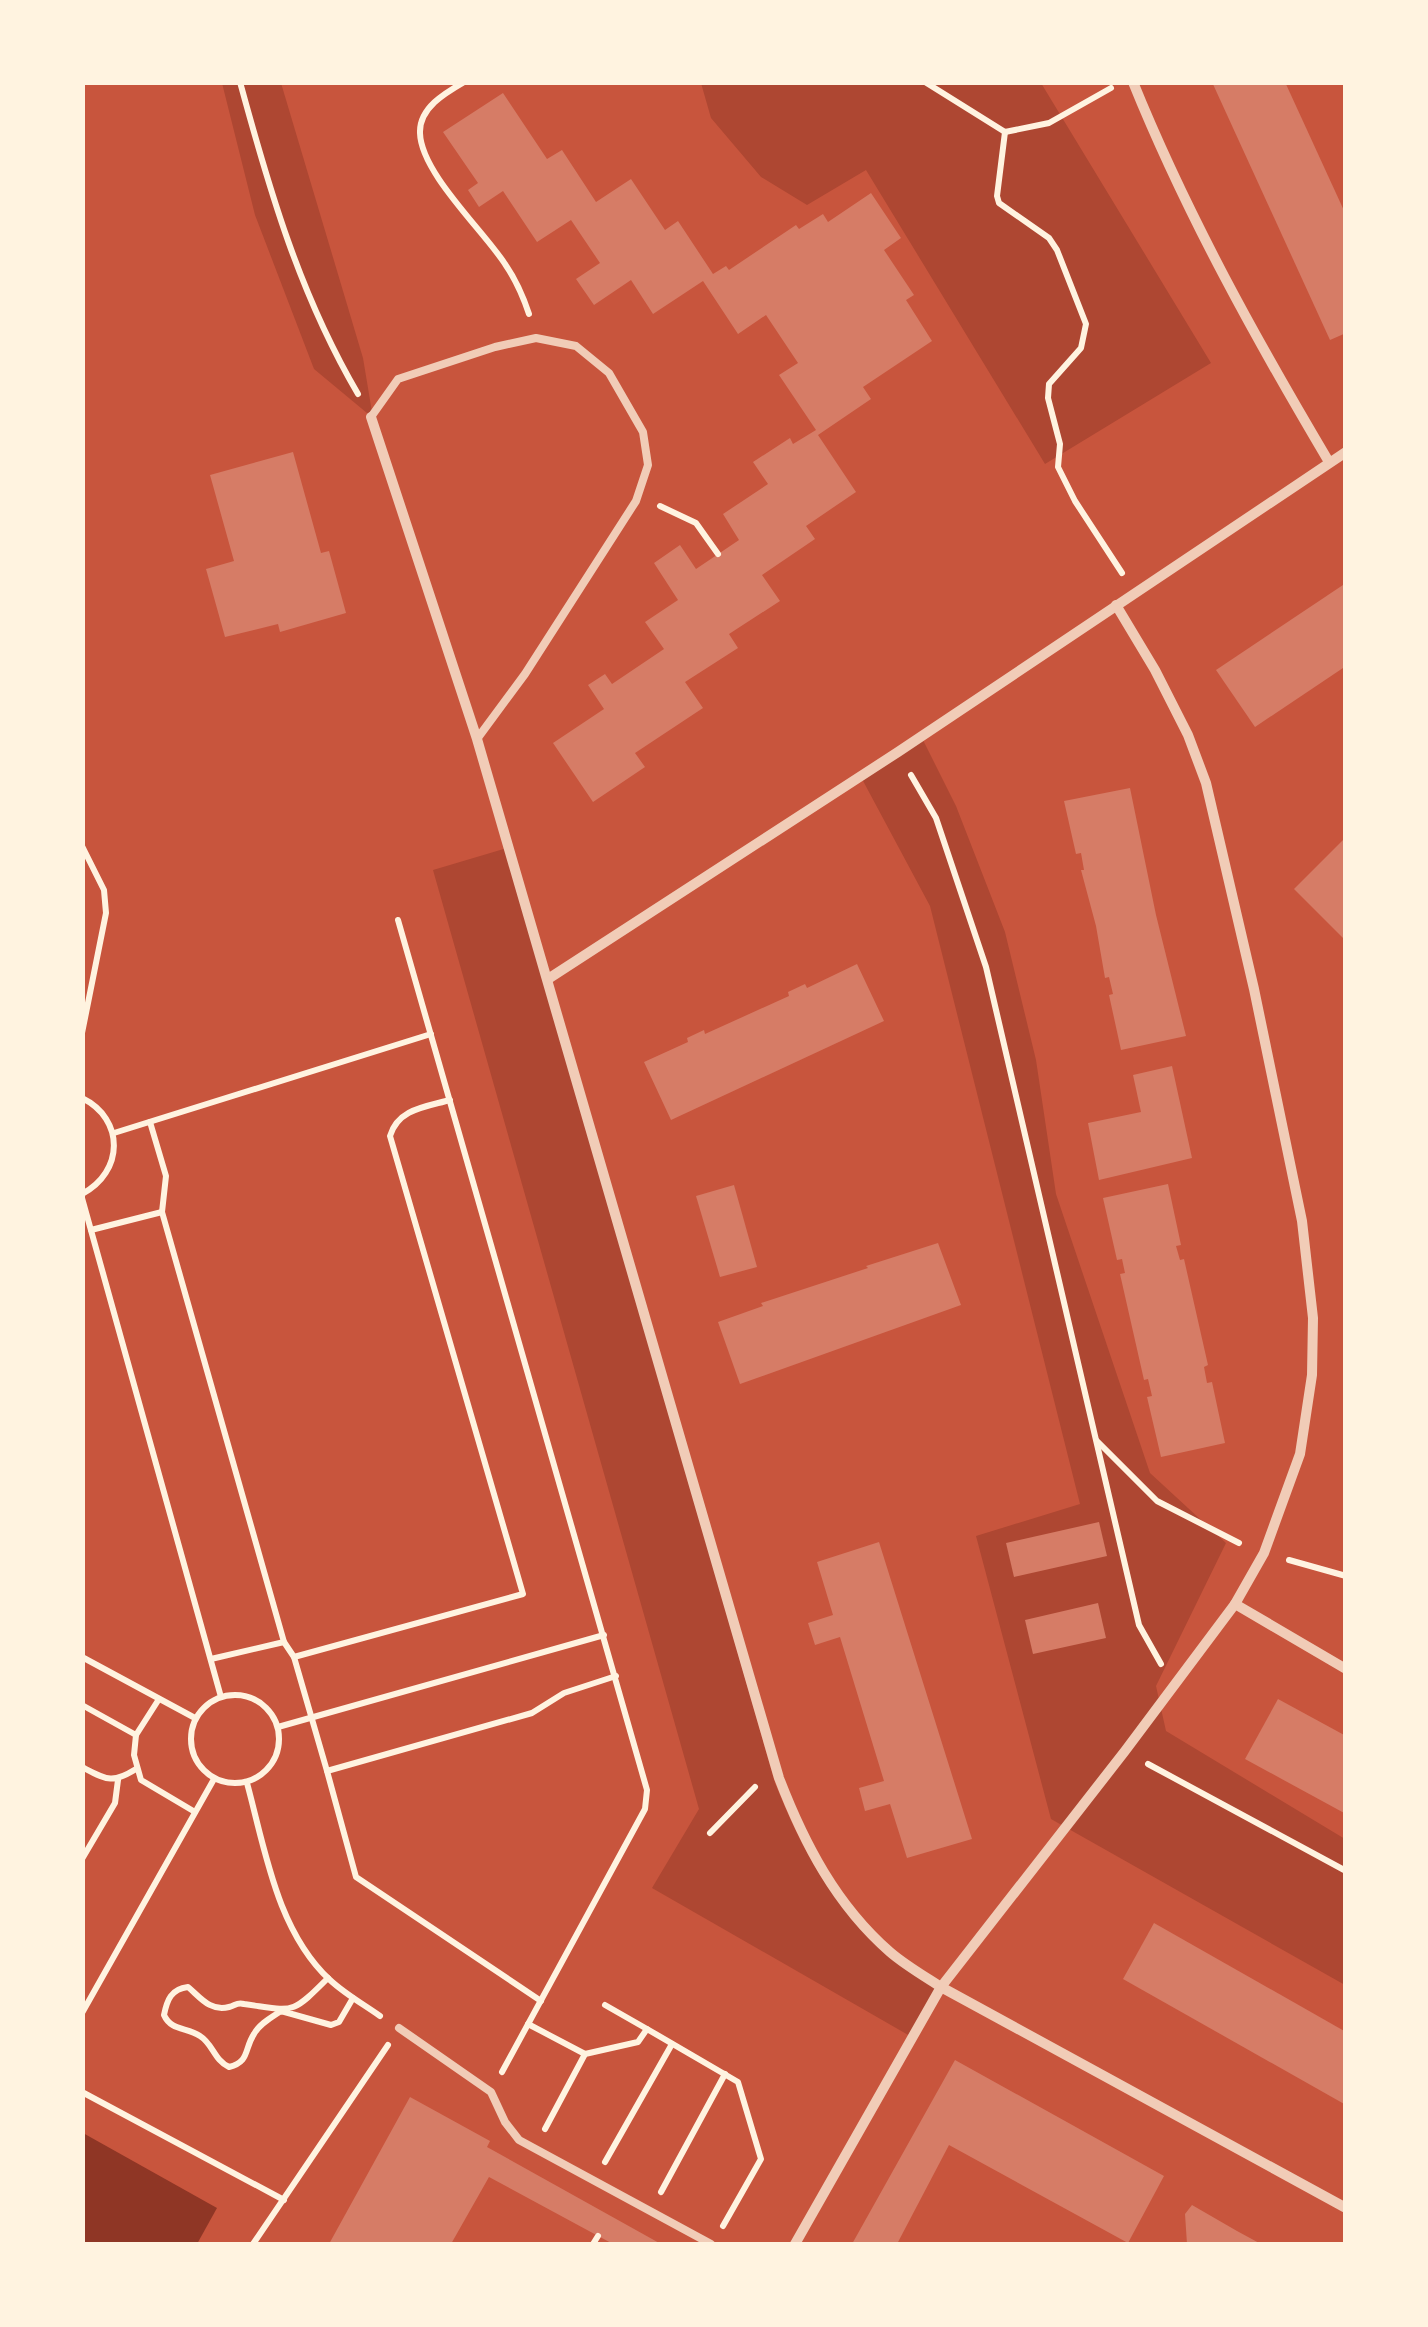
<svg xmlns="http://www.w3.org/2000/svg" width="1428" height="2327" font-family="Raleway,sans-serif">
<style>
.green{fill:#ae4732}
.water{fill:#8f3625}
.building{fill:#d67c66}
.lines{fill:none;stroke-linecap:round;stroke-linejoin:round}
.path{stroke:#fff3e0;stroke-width:6}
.service{stroke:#f1ccb7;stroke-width:8}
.minor{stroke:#f1ccb7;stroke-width:10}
</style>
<rect width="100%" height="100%" fill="#c8553d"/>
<g class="green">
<polygon points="222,83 281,83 363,358 373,418 314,369 255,215"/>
<polygon points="701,83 1041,83 1211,363 1045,464 866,170 807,205 761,177 711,118"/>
<polygon points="923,740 956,806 1005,932 1036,1060 1056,1194 1150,1473 1226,1543 1156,1686 1166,1731 1345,1839 1345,1985 1051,1819 976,1536 1080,1504 930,906 862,779"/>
<path d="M507 848 775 1783C814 1881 850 1929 937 1989L910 2036 652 1888 699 1809 433 870Z"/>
</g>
<polygon class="water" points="83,2133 217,2208 197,2244 83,2244"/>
<g class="building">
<polygon points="1212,82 1285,82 1346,215 1346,333 1330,340"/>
<polygon points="503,93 547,159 562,150 596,202 631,179 665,230 678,221 713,274 726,266 729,270 796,225 799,229 823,214 828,222 871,193 901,238 884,250 914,295 906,300 932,341 863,387 871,399 818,435 856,492 806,526 815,539 762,575 780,601 729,634 738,648 685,682 703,708 635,753 645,767 593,802 553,743 604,709 588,685 605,674 612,684 664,649 645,622 678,600 654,563 680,545 696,569 739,540 723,514 768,484 753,462 790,438 793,444 816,430 779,375 798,363 766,315 738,334 703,281 653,314 631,280 594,305 576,279 600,263 571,220 537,242 503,191 479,207 468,190 478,183 443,132"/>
<polygon points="293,452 321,553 329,551 346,613 280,632 278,624 225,637 206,569 234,561 210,475"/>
<polygon points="1346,583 1346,666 1255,727 1216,670"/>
<polygon points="1130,788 1156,915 1186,1036 1121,1050 1109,995 1113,994 1109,977 1105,978 1096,926 1081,870 1084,870 1081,853 1076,854 1064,801"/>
<polygon points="1343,840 1346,843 1346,941 1294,889"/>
<polygon points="857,964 884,1021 671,1120 644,1062 688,1042 687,1038 704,1030 705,1034 789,996 788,992 805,984 807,988"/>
<polygon points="1172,1066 1192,1158 1099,1180 1088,1123 1141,1112 1133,1075"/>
<polygon points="1168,1184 1181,1245 1176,1246 1180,1260 1184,1259 1208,1365 1204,1367 1207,1383 1212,1382 1225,1443 1161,1457 1147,1397 1152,1396 1148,1379 1144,1380 1120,1274 1125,1273 1122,1259 1117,1260 1103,1198"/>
<polygon points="734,1185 757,1267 720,1277 696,1196"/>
<polygon points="938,1243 961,1305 740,1384 718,1322 763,1306 761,1303 868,1268 866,1266"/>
<polygon points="1099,1522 1107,1556 1014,1577 1006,1543"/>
<polygon points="879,1542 972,1839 907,1858 890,1804 865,1811 859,1788 884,1781 840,1637 815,1645 808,1623 833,1615 817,1562"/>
<polygon points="1098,1603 1106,1638 1033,1654 1025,1620"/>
<polygon points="1278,1699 1346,1736 1346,1814 1245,1759"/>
<polygon points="1154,1923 1346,2032 1346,2105 1123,1979"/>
<polygon points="955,2060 1164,2176 1128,2243 949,2145 897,2244 852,2244"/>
<polygon points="410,2097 490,2141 487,2147 661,2244 613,2244 489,2177 451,2244 329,2244"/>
<polygon points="1192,2205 1237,2231 1261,2244 1187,2244 1185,2214"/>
</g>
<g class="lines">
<g class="path">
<path d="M240 82C270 192 300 295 358 394"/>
<path d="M464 82C445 93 419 108 420 133 421 173 484 231 505 264 516 280 523 296 529 314"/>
<polyline points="925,82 1005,132 1049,123 1111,88"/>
<polyline points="1005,132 997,196 999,203 1049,238 1057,250 1086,324 1081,348 1049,384 1048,398 1060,444 1058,467 1075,501 1122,573"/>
<polyline points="660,506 696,523 718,554"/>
<polyline points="911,775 936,818 986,967 1139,1625 1161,1664"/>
<polyline points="82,846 104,890 106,913 82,1033"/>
<polyline points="398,920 647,1790 645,1809 502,2072"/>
<path d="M82 1098C125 1119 124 1172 82 1194"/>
<polyline points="150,1122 166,1176 162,1212 284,1642 294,1657 327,1771 532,1713 564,1693 616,1676"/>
<polyline points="114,1133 431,1034"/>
<polyline points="82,1198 221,1697"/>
<polyline points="91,1230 162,1212"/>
<polyline points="1097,1441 1157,1501 1239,1543"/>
<polyline points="1289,1560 1346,1576"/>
<polyline points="82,1657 195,1718"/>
<path d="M294 1657 523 1594 390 1136C398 1109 425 1107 450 1100"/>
<polyline points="211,1659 284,1642"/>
<circle cx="235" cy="1739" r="44"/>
<polyline points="82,1705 136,1735 159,1699"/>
<polyline points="278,1727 604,1635"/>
<polyline points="136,1735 134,1755 141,1780 195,1812"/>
<polyline points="1148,1764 1346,1871"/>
<path d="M82 1767C107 1780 112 1784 136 1769"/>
<polyline points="327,1771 356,1877 541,2001"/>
<path d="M247 1783C265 1849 277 1931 330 1980 345 1994 363 2004 380 2016"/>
<polyline points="710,1833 755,1787"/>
<polyline points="82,1859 115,1803 118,1780"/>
<path d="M328 1978C290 2016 294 2011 244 2004 237 2002 236 2005 229 2007 210 2012 200 1997 188 1987 171 1989 167 2000 164 2015 171 2031 187 2027 200 2036 213 2044 214 2060 229 2067 250 2062 244 2049 254 2034 259 2024 272 2017 281 2011L331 2025 339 2022 353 1998"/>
<polyline points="605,2005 647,2029"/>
<polyline points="82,2013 214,1779"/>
<polyline points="528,2024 585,2054"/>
<polyline points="82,2092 284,2200"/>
<polyline points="545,2129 585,2054 638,2042 647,2029 738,2082 761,2159 723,2226"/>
<polyline points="605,2162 672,2044"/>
<polyline points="661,2192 725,2074"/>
<polyline points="253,2244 388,2045"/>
<polyline points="593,2244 598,2236"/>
</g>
<g class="service">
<polyline points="371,417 398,379 495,347 536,338 576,346 609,373 643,432 648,465 636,501 525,674 477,739"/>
<polyline points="399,2028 491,2092 505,2122 519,2140 711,2244"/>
</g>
<g class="minor">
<path d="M1133 82C1187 215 1256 339 1329 462"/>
<path d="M371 417 477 739 779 1778C804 1843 836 1905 890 1952 905 1965 924 1976 941 1987L1346 2208"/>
<polyline points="548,979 898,752 1346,452"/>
<polyline points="1235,1604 1346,1669"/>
<polyline points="795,2244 941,1987 1125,1751 1235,1604 1264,1553 1300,1454 1312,1375 1313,1318 1302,1221 1254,989 1206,783 1188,735 1155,670 1116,605"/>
</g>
</g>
<rect width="1428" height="2327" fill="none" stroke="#fff3e0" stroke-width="170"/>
</svg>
